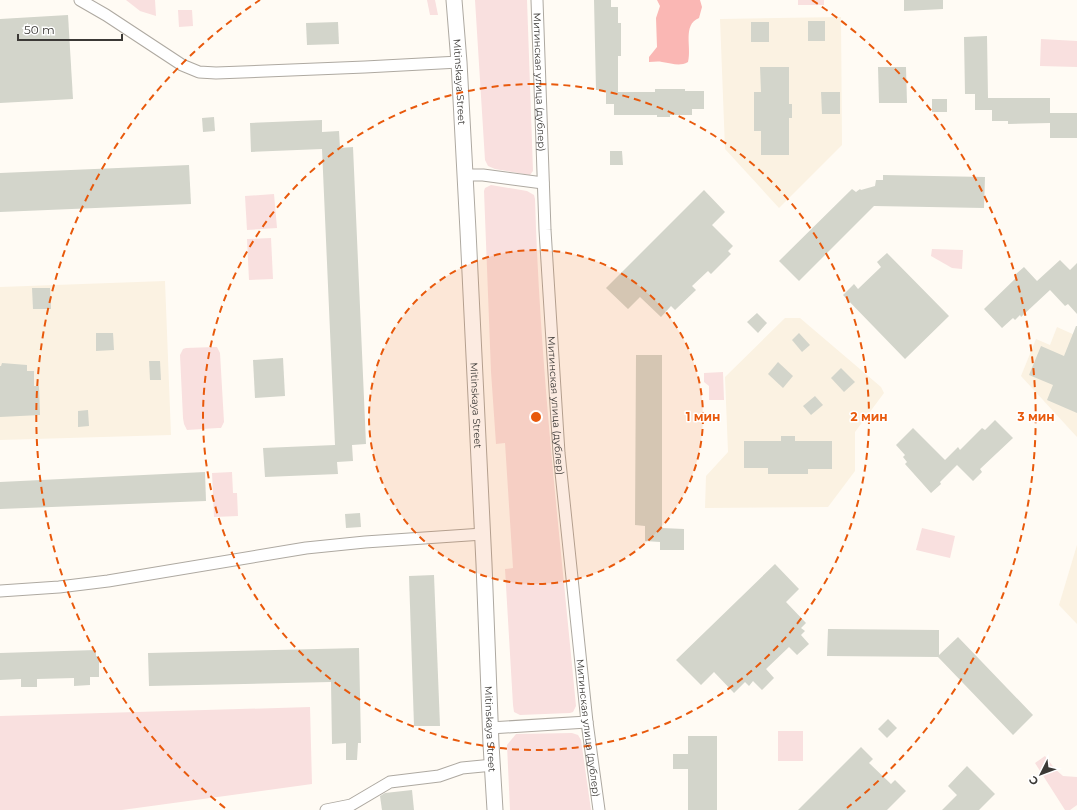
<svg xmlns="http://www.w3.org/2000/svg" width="1077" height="810" font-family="Montserrat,sans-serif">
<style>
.built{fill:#fbf2e2}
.green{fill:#f9e0df}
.forest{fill:#fab7b4}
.building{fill:#d3d5cb}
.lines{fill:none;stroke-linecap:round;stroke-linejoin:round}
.street-casing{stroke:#aea9a1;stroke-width:13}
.secondary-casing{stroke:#aea9a1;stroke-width:17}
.street{stroke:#fff;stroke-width:11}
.secondary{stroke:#fff;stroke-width:15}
.ring{fill:none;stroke:#e8590c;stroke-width:2;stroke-dasharray:7 5}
.labels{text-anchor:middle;stroke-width:3;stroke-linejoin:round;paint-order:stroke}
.street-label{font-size:10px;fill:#3b3936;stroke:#fff}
.centre{fill:#e8590c;stroke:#fff;stroke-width:2}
.ring-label{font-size:12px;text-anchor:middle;font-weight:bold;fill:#e8590c;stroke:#fff;stroke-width:3;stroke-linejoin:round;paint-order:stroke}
</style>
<rect width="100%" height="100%" fill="#fffbf4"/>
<g class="built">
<polygon points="841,17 842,145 779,208 725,149 720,19"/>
<polygon points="165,281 171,435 0,440 0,287"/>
<polygon points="785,318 800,318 881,387 884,393 855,432 855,471 828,507 705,508 706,476 728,452 725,377"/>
<polygon points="1057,327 1077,336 1077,437 1021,376 1036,339 1050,345"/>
<polygon points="1077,545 1077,624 1059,605"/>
</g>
<g class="green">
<polygon points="126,0 155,0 156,16 140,11"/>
<polygon points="427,0 435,0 438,15 430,15"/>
<polygon points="475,0 527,0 533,171 530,175 495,169 488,166 485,160"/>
<rect x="798" y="0" width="26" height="5"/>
<polygon points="178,10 192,10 193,26 179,27"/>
<polygon points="1041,39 1077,41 1077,67 1040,66"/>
<path d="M491 185 527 191 534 195 535 199C540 369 560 537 576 706L573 712 570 713 520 715 514 712 513 705 505 569 513 568 505 443 496 444 491 372 484 191 485 188Z"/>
<polygon points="274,194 277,228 247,230 245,196"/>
<polygon points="271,238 273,279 249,280 247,239"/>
<polygon points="932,249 963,250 962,269 952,268 931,256"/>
<polygon points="214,347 217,347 220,353 224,422 221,428 218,428 187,430 184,424 183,418 180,355 183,349 186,348"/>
<polygon points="723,372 724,400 709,400 709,386 704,382 704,373"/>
<polygon points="232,472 233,493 237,493 238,516 214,517 212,473"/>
<polygon points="922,528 955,536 950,558 916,550"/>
<polygon points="310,707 312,784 122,810 0,810 0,716"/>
<rect x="778" y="731" width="25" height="30"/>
<polygon points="572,733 578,735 581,740 591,810 510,810 507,745 516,734"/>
<polygon points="1045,756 1055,769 1063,776 1077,777 1077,805 1070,810 1065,810 1035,763"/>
</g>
<path class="forest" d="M657 0H700L702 7 699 18C682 25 692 47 688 62 679 67 672 63 662 62 658 61 653 62 649 62V57L657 47 656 18 660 6Z"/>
<g class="building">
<polygon points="594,0 611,0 611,7 618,7 618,23 621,23 621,56 618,56 618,92 655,92 655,89 685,89 685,91 704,91 704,109 692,109 692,115 670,115 670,117 657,117 657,115 614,115 614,104 606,104 606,90 596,90"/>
<polygon points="904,0 943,0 943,9 904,11"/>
<polygon points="68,15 73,99 0,103 0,19"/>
<rect x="808" y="21" width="17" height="20"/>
<polygon points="338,22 339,44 307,45 306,23"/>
<rect x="751" y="22" width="18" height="20"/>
<polygon points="987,36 988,98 1050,98 1050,113 1077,113 1077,138 1050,138 1050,123 1008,124 1008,121 992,121 992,110 975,110 975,94 965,94 964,37"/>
<polygon points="760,67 789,67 789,104 792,104 792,118 789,118 789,155 761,155 761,131 754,131 754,92 761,92"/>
<polygon points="878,67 906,67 907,103 879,103"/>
<polygon points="821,92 840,92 840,114 822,114"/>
<rect x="932" y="99" width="15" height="13"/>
<polygon points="214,117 215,131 203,132 202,118"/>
<polygon points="322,120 322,132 339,131 340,148 353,147 366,444 352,445 353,461 337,462 338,474 265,477 263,448 335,445 322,149 251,152 250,123"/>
<polygon points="610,151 622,151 623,165 610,165"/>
<polygon points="189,165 191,204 0,212 0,173"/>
<polygon points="883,175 985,177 984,208 874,206 799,281 779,261 852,189 856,192 860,189 861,190 875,186 876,180 883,180"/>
<polygon points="704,190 725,212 712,225 733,246 728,251 731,254 711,274 708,271 692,286 696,290 675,310 671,306 661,317 640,297 628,309 606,288"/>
<polygon points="887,253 949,316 905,359 843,295 854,284 858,289 881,267 877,262"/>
<polygon points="1060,260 1070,270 1077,263 1077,314 1068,304 1065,306 1050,290 1021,317 1020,315 1015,320 1013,318 1002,328 984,309 1017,277 1015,275 1024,267 1037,281"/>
<polygon points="32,288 50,288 51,309 33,309"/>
<polygon points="757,313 767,323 758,333 747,322"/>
<polygon points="1076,326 1077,326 1077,413 1047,400 1053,385 1029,375 1041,346 1064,356"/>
<polygon points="96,333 113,333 114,350 96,351"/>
<polygon points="799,333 810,345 802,352 792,340"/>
<polygon points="636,355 662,355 662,528 684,529 684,550 660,550 660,542 645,541 645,526 635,525"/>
<polygon points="283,358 285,396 255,398 253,360"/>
<polygon points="149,361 160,361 161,380 150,380"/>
<polygon points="778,362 793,376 783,388 768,374"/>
<polygon points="2,363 27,365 27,371 34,371 34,386 39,386 40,415 0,417 0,366 1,366"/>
<polygon points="841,368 855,382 844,392 831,378"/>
<polygon points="815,396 823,405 811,415 803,406"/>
<polygon points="88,410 89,426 78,427 78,411"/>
<polygon points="995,420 1013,438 980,469 982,472 973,481 957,465 940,482 941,484 931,493 905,464 907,462 903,457 905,455 896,445 913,428 945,460 958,447 960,450 982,428 985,430"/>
<polygon points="781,436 795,436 795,441 832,441 832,469 808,469 808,474 768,474 768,468 744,468 744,441 781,441"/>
<polygon points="205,472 206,501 0,509 0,482"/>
<polygon points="360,513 361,527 346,528 345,514"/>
<polygon points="775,564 799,589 786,602 806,623 801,628 805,631 801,635 809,644 797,655 789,647 766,669 774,678 762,690 753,681 749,686 745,682 734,693 714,672 701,685 676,660"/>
<polygon points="434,575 440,726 414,726 409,576"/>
<polygon points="828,629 939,630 939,655 958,637 1033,715 1013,735 938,657 827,656"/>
<polygon points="359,648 361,743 358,743 357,760 346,760 346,743 332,744 331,682 149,686 148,653"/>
<polygon points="96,650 96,656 99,656 99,677 90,677 90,685 74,686 74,678 37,679 37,687 21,687 21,679 0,680 0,653"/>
<polygon points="888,719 897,728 887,738 878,729"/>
<polygon points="688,736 717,736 717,810 688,810 688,769 673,769 673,754 688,754"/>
<polygon points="861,747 873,759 869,763 891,784 895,780 906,791 887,810 798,810"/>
<polygon points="967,766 995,794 979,810 942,810 957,795 948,786"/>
<polygon points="412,790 414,810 382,810 380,796 385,793"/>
</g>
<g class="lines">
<defs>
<g id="street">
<polyline points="80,0 106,15 182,65 199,72 216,73 365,67 459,62"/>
<path id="s1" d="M537 0 545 230 559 453 587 722 599 810"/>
<polyline points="465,175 483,175 543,183"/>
<polyline points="0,591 59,587 108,581 306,548 365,542 483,534"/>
<polyline points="490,728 587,722"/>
<polyline points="326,810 351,805 390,782 439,776 462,768 493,765"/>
</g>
<g id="secondary">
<path id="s2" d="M454 0 459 62 468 231 484 564 491 744 495 810"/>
</g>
</defs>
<use href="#street" class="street-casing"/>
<use href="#secondary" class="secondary-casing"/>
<use href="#street" class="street"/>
<use href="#secondary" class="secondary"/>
</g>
<circle cx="536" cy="417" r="167" fill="#e8590c" fill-opacity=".12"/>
<g class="ring">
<circle cx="536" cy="417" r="167"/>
<circle cx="536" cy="417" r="333"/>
<path d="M225 808A500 500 0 0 1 260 0M812 0A500 500 0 0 1 847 808"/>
</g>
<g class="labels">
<g class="street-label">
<text dy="4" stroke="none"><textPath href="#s2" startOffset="82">Mitinskaya Street</textPath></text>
<text dy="4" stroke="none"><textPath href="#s1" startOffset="82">Митинская улица (дублер)</textPath></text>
<text dy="4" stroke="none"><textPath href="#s2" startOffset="406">Mitinskaya Street</textPath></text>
<text dy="4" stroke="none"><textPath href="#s1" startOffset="406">Митинская улица (дублер)</textPath></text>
<text dy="4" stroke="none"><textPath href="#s1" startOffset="730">Митинская улица (дублер)</textPath></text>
<text dy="4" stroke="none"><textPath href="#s2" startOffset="730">Mitinskaya Street</textPath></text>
</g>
</g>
<circle cx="536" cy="417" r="6" class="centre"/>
<g class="ring-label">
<text x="703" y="421">1 мин</text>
<text x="869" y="421">2 мин</text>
<text x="1036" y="421">3 мин</text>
</g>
<g transform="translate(1041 774) rotate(228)" stroke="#ffffff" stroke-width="3" paint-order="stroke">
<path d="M0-3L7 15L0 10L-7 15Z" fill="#3b3936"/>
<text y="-6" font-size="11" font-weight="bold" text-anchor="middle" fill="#3b3936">С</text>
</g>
<path d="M18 34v6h104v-6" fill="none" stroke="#3b3936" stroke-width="2"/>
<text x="24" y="34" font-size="12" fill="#3b3936" stroke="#ffffff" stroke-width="3" paint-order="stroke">50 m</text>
</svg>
